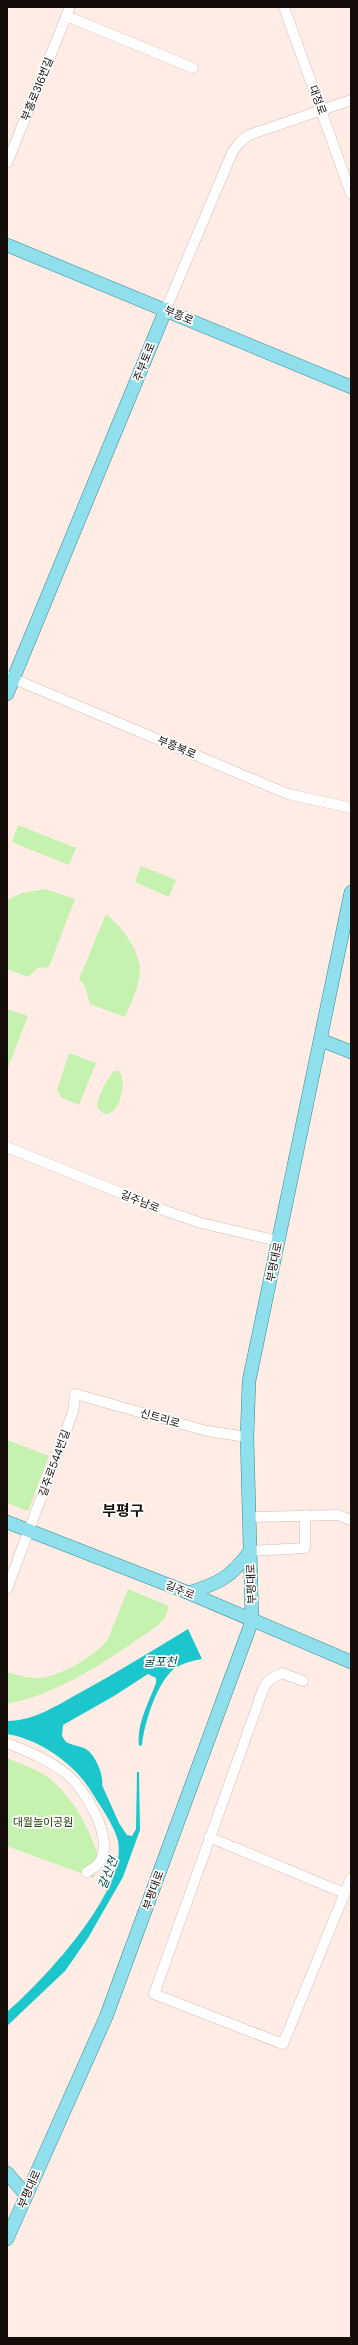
<svg xmlns="http://www.w3.org/2000/svg" width="358" height="2345" font-family="'DM Sans','Noto Sans KR',sans-serif">
<style>
.green{fill:#c5f2ae}
.water{fill:#1bc7cc}
.lines{fill:none;stroke-linecap:round;stroke-linejoin:round}
.minor-casing{stroke:#d3bdb4;stroke-width:11}
.major-casing{stroke:#348894;stroke-width:14}
.minor{stroke:#fff;stroke-width:10}
.major{stroke:#8fe0ec;stroke-width:13}
.labels{text-anchor:middle;stroke-width:3.5;stroke-linejoin:round;paint-order:stroke}
.street-label{font-size:11px;fill:#140d0a;stroke:#fff}
.park-label{font-size:11px;fill:#1f4105;stroke:#fff}
.water-label{font-size:12px;font-style:italic;fill:#064b4d;stroke:#fff}
.district-label{font-size:15px;font-weight:bold;fill:#140d0a;stroke:#fff}
</style>
<rect width="100%" height="100%" fill="#ffece4"/>
<g class="green">
<polygon points="18,825 76,848 69,865 12,842"/>
<polygon points="141,866 176,880 169,897 135,882"/>
<polygon points="45,889 75,899 49,967 38,968 28,977 7,969 7,900 22,893"/>
<path d="M106 914C121 926 139 949 140 969 140 986 131 1002 125 1017L90 1004 85 986 79 979Z"/>
<polygon points="7,1009 28,1016 7,1070"/>
<polygon points="69,1053 96,1063 79,1105 62,1098 57,1090"/>
<path d="M114 1071H119C127 1080 121 1110 108 1114H104L97 1107C99 1093 106 1081 114 1071Z"/>
<polygon points="7,1440 49,1456 28,1511 7,1503"/>
<path d="M128 1589 169 1606 165 1618 156 1627C110 1658 63 1693 7 1704V1672C18 1675 29 1679 40 1678 61 1676 97 1655 108 1639Z"/>
<path d="M7 1758C21 1764 37 1769 49 1778 72 1796 87 1825 97 1852L98 1860 94 1878 7 1846Z"/>
</g>
<path class="water" d="M188 1629 202 1659C192 1661 182 1663 174 1669 157 1682 144 1724 142 1745L139 1746C136 1725 149 1702 156 1683V1678L148 1674 114 1696 63 1725 62 1736 66 1742C72 1745 79 1746 84 1748 95 1753 104 1775 102 1785L119 1823 127 1835 132 1836 136 1829 137 1772H139L140 1830 123 1877 88 1938 65 1971 7 2026V2012C42 1982 128 1891 118 1841 115 1826 97 1801 89 1788 72 1762 38 1739 7 1734V1721C35 1721 59 1704 83 1691 118 1672 153 1650 188 1629Z"/>
<g class="lines">
<defs>
<g id="minor">
<polyline points="284,7 351,194"/>
<polyline points="66,16 193,68"/>
<polyline points="7,163 70,7"/>
<polyline points="166,309 232,153 239,143 249,135 351,100"/>
<polyline points="7,676 288,794 351,808"/>
<polyline points="7,1147 163,1210 201,1223 278,1241"/>
<polyline points="249,1517 338,1515 351,1520"/>
<polyline points="250,1551 305,1548 305,1515"/>
<polyline points="7,1589 73,1412 75,1394 207,1431 247,1437"/>
<polyline points="303,1681 282,1673 269,1680 264,1687 154,1994 283,2044 351,1878"/>
<path d="M7 1743C26 1751 47 1759 64 1772 84 1786 116 1839 99 1863 96 1867 90 1870 87 1872"/>
<polyline points="209,1837 344,1893"/>
</g>
<g id="major">
<polyline points="7,245 351,387"/>
<polyline points="7,694 166,309"/>
<polyline points="321,1040 351,1052"/>
<polyline points="7,1522 189,1593 351,1662"/>
<path d="M189 1593C219 1583 232 1577 250 1551"/>
<polyline points="7,2173 26,2195"/>
<polyline points="7,2239 106,2017 252,1621 247,1437 249,1381 351,892"/>
</g>
</defs>
<use href="#minor" class="minor-casing"/>
<use href="#major" class="major-casing"/>
<use href="#minor" class="minor"/>
<use href="#major" class="major"/>
</g>
<g class="labels">
<g class="street-label">
<text transform="translate(37 89) rotate(-68)" y="4">부흥로316번길</text>
<text transform="translate(318 100) rotate(70)" y="4">대정로</text>
<text transform="translate(179 315) rotate(23)" y="4">부흥로</text>
<text transform="translate(144 362) rotate(-68)" y="4">주부토로</text>
<text transform="translate(177 747) rotate(23)" y="4">부흥북로</text>
<text transform="translate(140 1201) rotate(22)" y="4">길주남로</text>
<text transform="translate(274 1262) rotate(-78)" y="4">부평대로</text>
<text transform="translate(160 1418) rotate(16)" y="4">신트리로</text>
<text transform="translate(54 1463) rotate(-70)" y="4">길주로544번길</text>
<text transform="translate(251 1584) rotate(-92)" y="4">부평대로</text>
<text transform="translate(180 1590) rotate(22)" y="4">길주로</text>
<text transform="translate(153 1890) rotate(-70)" y="4">부평대로</text>
<text transform="translate(29 2189) rotate(-66)" y="4">부평대로</text>
</g>
<g class="park-label">
<text x="43" y="1826">대월놀이공원</text>
</g>
<g class="water-label">
<text x="160" y="1666">굴포천</text>
<text transform="translate(108 1873) rotate(-69)" y="4">갈산천</text>
</g>
<g class="district-label">
<text x="123" y="1516">부평구</text>
</g>
</g>
<rect width="358" height="2345" fill="none" stroke="#140d0a" stroke-width="16"/>
</svg>
